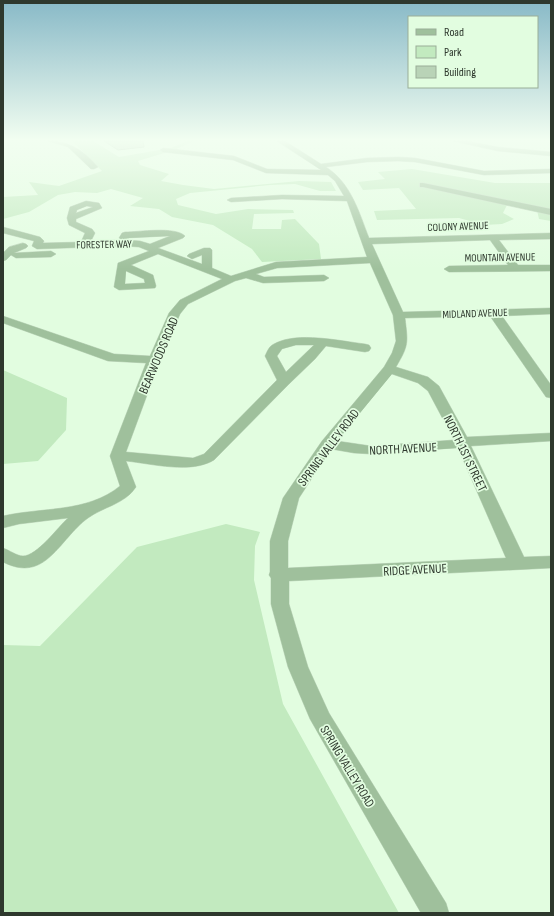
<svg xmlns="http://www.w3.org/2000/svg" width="554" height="916" font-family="'Sofia Sans Condensed',sans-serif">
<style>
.green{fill:#c2eabf}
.building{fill:#b9d3b7;stroke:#98b196}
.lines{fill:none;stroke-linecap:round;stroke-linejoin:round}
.minor-casing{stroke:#c2dac0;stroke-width:1}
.minor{fill:#9fc09c;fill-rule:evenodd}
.labels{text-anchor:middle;stroke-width:3.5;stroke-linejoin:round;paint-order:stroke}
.far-street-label{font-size:11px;fill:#2e382d;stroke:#e2fde0}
.street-label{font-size:13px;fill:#2e382d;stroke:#e2fde0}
</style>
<rect width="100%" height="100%" fill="#e2fde0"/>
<g class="green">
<polygon points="72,141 93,141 119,157 171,148 187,141 194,141 174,150 138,161 140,165 169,174 161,181 183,185 214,189 299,181 331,182 336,191 320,191 295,184 270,185 190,193 176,199 178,205 216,214 248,209 293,210 294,213 254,214 252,229 281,229 282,220 295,219 319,244 321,259 262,262 252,249 213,225 172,217 159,209 130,206 143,198 111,189 97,193 75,192 58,195 29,212 3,219 3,197 38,195 29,182 59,186 102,171"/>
<polygon points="412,169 495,183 551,183 551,221 539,219 536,206 507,205 503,213 514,219 502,224 484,225 459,218 377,220 374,211 416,209 399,188 363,190 358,182 385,179 378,172"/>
<polygon points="3,370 67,398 66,430 38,461 3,464"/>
<polygon points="226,524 260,532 255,546 254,580 283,704 399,913 3,913 3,645 40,646 137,547"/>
</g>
<polygon class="building" points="104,141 143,141 144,147 118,150"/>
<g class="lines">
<defs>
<g id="minor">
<path d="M48 141C70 141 83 150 98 167L94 169H91L68 147Z"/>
<path d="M277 141H285L321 164 367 158 398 157 415 158 484 171 551 169V173L484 175 415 162 398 161 367 162 326 167C351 183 359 212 369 238L551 233V239L499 240 518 265H551V271L449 272 444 269 449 266 508 265 490 240 372 244 403 312 551 308V314L502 316 551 385V398L546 397 490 316 405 318C408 343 409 345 396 367L428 377 439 386 467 437 551 433V441L471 446 524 557 551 556V568L289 581V604L308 667 329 713 446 903 449 913H421L310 719 288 667 271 604V578L269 575 270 572V541L283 498 322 441 384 367 392 353 396 341 393 315 370 263 277 268 256 274 264 277 324 275 329 278 324 281 263 283 246 278 235 281 188 304 180 314 160 360 126 452 193 458 204 454 277 380 265 356C267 352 269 346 274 344 297 331 340 341 365 344L369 345 371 348 369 351 365 352 326 346 315 359 289 384 214 460C191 474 153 464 126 461L136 487C125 504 103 507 88 518 59 539 46 584 3 562V548C9 550 17 556 23 556 37 556 58 527 68 518L19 524 3 528V516C42 507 87 513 120 486L110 456 146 363 108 361 3 323V316L114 354 150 356 169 313 180 300 222 279 158 254 131 265 153 275 156 286 155 288 119 290 114 287 118 263 149 251 139 247 124 246 37 249 32 246 34 241 3 233V227L40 237 44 241 43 243 81 242 85 233 69 225 67 218 70 207 86 201 99 203 102 208 76 219V222L92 229 95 233 91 241 122 240 119 238 122 233 125 232C139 232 175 226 185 236L183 238 158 248 202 264V255L192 259 187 256 189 254 204 248H210L212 250V268L231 276 276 262 367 257 347 201 282 199 231 202 227 200 231 198 282 195 344 196 335 181 328 175 266 173 233 160 163 152 160 150 163 148 234 156 267 169 321 170ZM87 206 93 207 76 213 77 210ZM170 236 150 244 140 241 126 240 129 238ZM126 271 144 279 145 283 125 284ZM296 345H314L286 372 277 356 282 349ZM392 374 418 383 428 391 454 440 371 446 337 441ZM458 448 506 558 288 568V541L299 498 331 449 354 453 371 454Z"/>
<polygon points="453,141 467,141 498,147 551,152 551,156 498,151"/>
<polygon points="420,183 423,183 551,209 551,215 423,187 420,187"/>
<polygon points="23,243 26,244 28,246 26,248 14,253 51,251 56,254 51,257 16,258 11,255 6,260 3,261 3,253 9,247"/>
</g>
</defs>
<use href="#minor" class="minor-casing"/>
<use href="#minor" class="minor"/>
</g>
<linearGradient id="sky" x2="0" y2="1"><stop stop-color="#88b9c7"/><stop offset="0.52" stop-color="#f2fef1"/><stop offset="1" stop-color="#f2fef1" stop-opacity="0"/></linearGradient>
<rect width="554" height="269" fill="url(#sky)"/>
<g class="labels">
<g class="far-street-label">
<text transform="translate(458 226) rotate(-2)" y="4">COLONY AVENUE</text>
<text transform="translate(104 244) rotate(-1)" y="4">FORESTER WAY</text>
<text transform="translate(500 257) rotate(-1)" y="4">MOUNTAIN AVENUE</text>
<text transform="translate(475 313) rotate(-2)" y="4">MIDLAND AVENUE</text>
</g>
<g class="street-label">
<text transform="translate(158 355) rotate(-67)" y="5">BEARWOODS ROAD</text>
<text transform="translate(328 447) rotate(-53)" y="5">SPRING VALLEY ROAD</text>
<text transform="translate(403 448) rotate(-3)" y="5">NORTH AVENUE</text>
<text transform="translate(466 453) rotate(64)" y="5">NORTH 1ST STREET</text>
<text transform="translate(415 569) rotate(-3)" y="5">RIDGE AVENUE</text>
<text transform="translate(348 766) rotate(59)" y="5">SPRING VALLEY ROAD</text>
</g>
</g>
<rect width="554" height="916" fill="none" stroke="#2e382d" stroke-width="8"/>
<rect x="408" y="16" width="130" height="72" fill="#e2fde0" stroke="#9aae98"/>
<rect x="416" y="29" width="20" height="6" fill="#9fc09c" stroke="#9aae98"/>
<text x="444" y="36" font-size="12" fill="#2e382d">Road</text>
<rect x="416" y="46" width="20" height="12" fill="#c2eabf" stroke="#9aae98"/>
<text x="444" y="56" font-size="12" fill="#2e382d">Park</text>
<rect x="416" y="66" width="20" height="12" fill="#b9d3b7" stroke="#9aae98"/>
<text x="444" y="76" font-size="12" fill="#2e382d">Building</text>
</svg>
